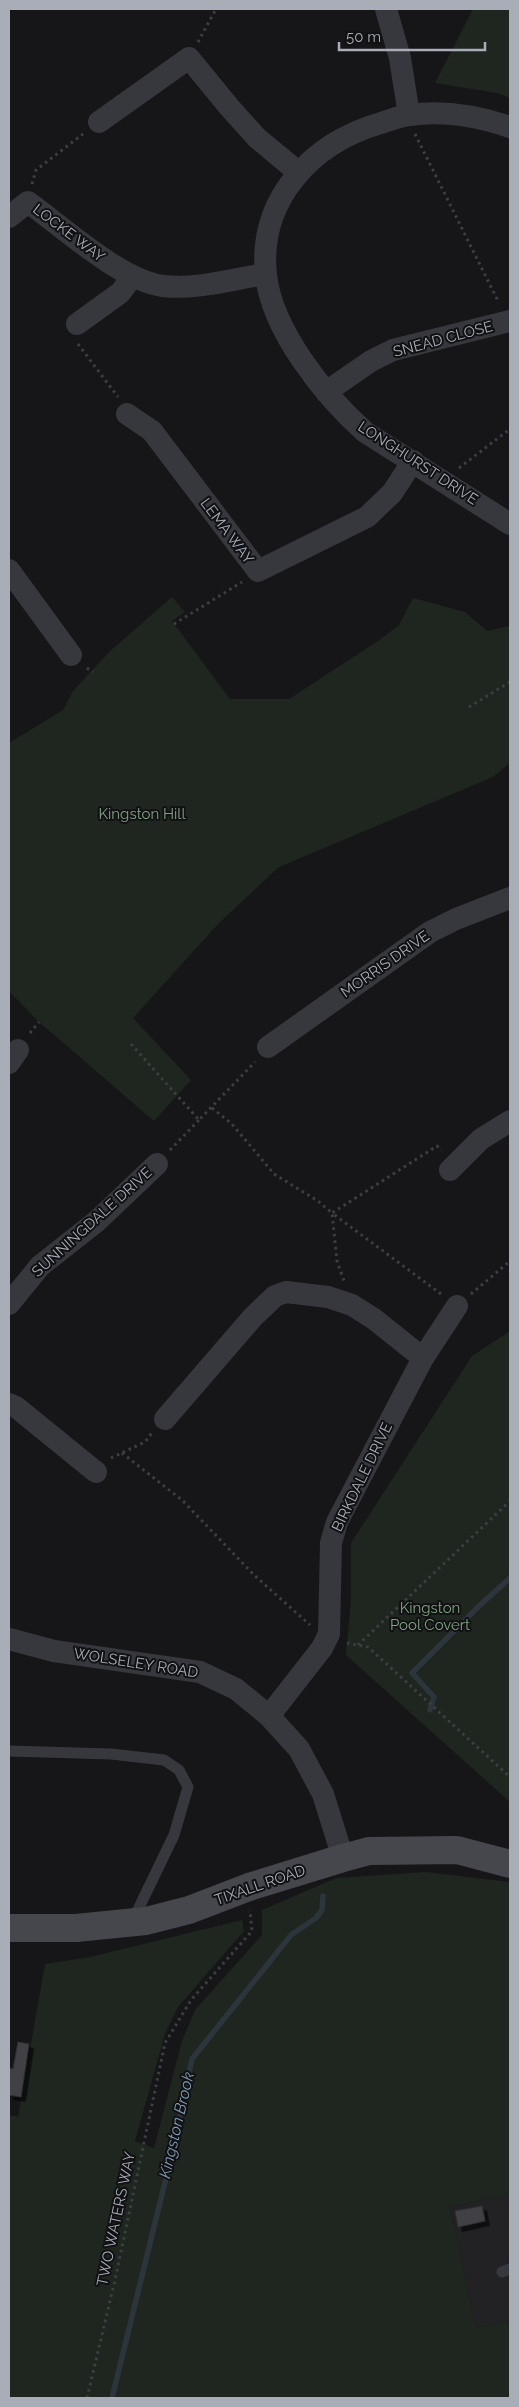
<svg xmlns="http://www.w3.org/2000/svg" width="519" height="2407" font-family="Raleway,sans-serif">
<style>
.built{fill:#222225}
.green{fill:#1e261f}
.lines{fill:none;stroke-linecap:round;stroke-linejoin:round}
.stream{stroke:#2c353c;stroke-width:5.5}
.building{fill:#404145;stroke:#303034;filter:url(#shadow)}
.path{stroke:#3d3f44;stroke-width:3;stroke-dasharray:2.5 4;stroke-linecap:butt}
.lane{stroke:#37383d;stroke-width:11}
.street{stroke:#37383d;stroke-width:22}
.secondary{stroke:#45474d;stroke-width:28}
.labels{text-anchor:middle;stroke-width:4;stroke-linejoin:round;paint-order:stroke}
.street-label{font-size:15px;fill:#a8adb8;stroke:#111113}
.park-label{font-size:15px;fill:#7fa381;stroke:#111113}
.water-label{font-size:16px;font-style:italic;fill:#7f9bb3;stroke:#111113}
</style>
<defs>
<filter id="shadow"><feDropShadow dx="4.5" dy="4.5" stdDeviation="0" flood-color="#0009"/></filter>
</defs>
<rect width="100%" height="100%" fill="#161618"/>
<polygon class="built" points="510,2194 510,2321 476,2328 450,2207"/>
<g class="green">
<polygon points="473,9 510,9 510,98 497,93 435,83"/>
<polygon points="172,597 185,612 172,621 230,699 289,699 378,641 399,625 413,598 465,612 487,631 510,626 510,763 493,777 279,867 219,923 133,1018 191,1080 154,1121 39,1022 9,991 9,743 63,710 73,691 109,652"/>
<polygon points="510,1331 509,1759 510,1802 346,1655 351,1600 351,1543 472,1356"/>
<polygon points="426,1872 510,1882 510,2194 450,2207 476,2328 510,2321 510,2398 9,2398 9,2115 18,2117 45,1964 90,1957 242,1920 244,1931 178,2007 165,2034 135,2141 154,2148 182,2041 195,2010 262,1935 262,1910 336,1878"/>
</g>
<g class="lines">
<g class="stream">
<polyline points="430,1710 434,1697 412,1673 479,1606 510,1578"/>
<polyline points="112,2398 170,2162 192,2059 291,1935 316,1918 322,1910 323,1896"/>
</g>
</g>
<g class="building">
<polygon points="18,2042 29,2044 21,2097 9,2095 9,2068 13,2069"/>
<polygon points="482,2206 485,2221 458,2227 455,2211"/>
</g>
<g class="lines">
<g class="path">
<polyline points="198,42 216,9"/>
<polyline points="415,134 499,303"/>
<polyline points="32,184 36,170 83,134"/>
<polyline points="78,344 118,397"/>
<polyline points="459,468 510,429"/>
<polyline points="174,624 242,582"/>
<polyline points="87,668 93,672"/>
<polyline points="469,707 510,682"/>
<polyline points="30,1033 39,1022"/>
<polyline points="131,1044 199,1120 255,1062"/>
<polyline points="212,1108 232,1124 274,1174 318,1201 332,1213 337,1261 344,1281"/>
<polyline points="170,1150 199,1120"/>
<polyline points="441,1294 332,1213 437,1146 441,1151"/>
<polyline points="471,1294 510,1261"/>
<polyline points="122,1453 182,1500 254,1575 310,1625"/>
<polyline points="111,1458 145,1442 152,1433"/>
<polyline points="347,1643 368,1647 510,1777"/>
<polyline points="358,1645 510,1501"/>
<polyline points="87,2398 115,2280 165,2043 191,2000 252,1931 250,1910"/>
</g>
<g class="lane">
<polyline points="9,1751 111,1754 164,1760 179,1770 188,1787 174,1835 133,1920"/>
<polyline points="502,2272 510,2269"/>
</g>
<g class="street">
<polyline points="386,9 400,58 409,115"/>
<polyline points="99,122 189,58 230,108 257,138 298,172"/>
<path d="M510 127C477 116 445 110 410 115 400 116 390 120 381 123 312 143 258 199 266 275 272 331 325 396 365 432L510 524"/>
<path d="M9 217 28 202C64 228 120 280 163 286 196 290 233 279 266 274"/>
<polyline points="77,324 120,293 132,277"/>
<polyline points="326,392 371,361 393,350 510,321"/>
<polyline points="127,414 152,431 258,571 367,517 392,493 413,461"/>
<polyline points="9,570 71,655"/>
<polyline points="268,1047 430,932 456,919 510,898"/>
<polyline points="9,1063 18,1050"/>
<polyline points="450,1170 481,1139 510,1121"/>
<polyline points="9,1304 40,1266 97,1221 157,1164"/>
<polyline points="9,1404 16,1407 96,1472"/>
<polyline points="165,1419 253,1317 275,1296 286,1292 328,1297 352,1305 374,1319 423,1358"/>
<polyline points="9,1639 54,1651 200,1672 236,1689 269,1716 299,1749 323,1794 343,1858"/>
<polyline points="269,1716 322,1648 329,1634 331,1543 337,1522 423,1358 457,1306"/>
</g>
<polyline class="secondary" points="9,1928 76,1928 146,1921 189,1910 249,1887 343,1858 369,1851 457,1850 510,1864"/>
</g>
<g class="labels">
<g class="street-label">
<text transform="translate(69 233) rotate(37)" y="5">LOCKE WAY</text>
<text transform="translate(443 339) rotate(-15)" y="5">SNEAD CLOSE</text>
<text transform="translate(418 463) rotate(33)" y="5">LONGHURST DRIVE</text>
<text transform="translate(227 531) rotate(53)" y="5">LEMA WAY</text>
<text transform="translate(385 964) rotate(-35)" y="5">MORRIS DRIVE</text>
<text transform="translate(92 1222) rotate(-42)" y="5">SUNNINGDALE DRIVE</text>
<text transform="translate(362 1477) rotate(-64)" y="5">BIRKDALE DRIVE</text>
<text transform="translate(136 1663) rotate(9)" y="5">WOLSELEY ROAD</text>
<text transform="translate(260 1885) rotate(-19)" y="5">TIXALL ROAD</text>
<text transform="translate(116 2219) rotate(-78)" y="5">TWO WATERS WAY</text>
</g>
<g class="park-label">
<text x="142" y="819">Kingston Hill</text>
<text x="430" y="1613">Kingston<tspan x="430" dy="17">Pool Covert</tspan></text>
</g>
<g class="water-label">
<text transform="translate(176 2125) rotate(-77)" y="6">Kingston Brook</text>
</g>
</g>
<rect width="519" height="2407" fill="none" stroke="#a8adb8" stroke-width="20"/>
<path d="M339 42v8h146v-8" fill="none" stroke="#a8adb8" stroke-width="2.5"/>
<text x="346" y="42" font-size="15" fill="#a8adb8" stroke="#111113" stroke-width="4" paint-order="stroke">50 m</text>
</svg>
